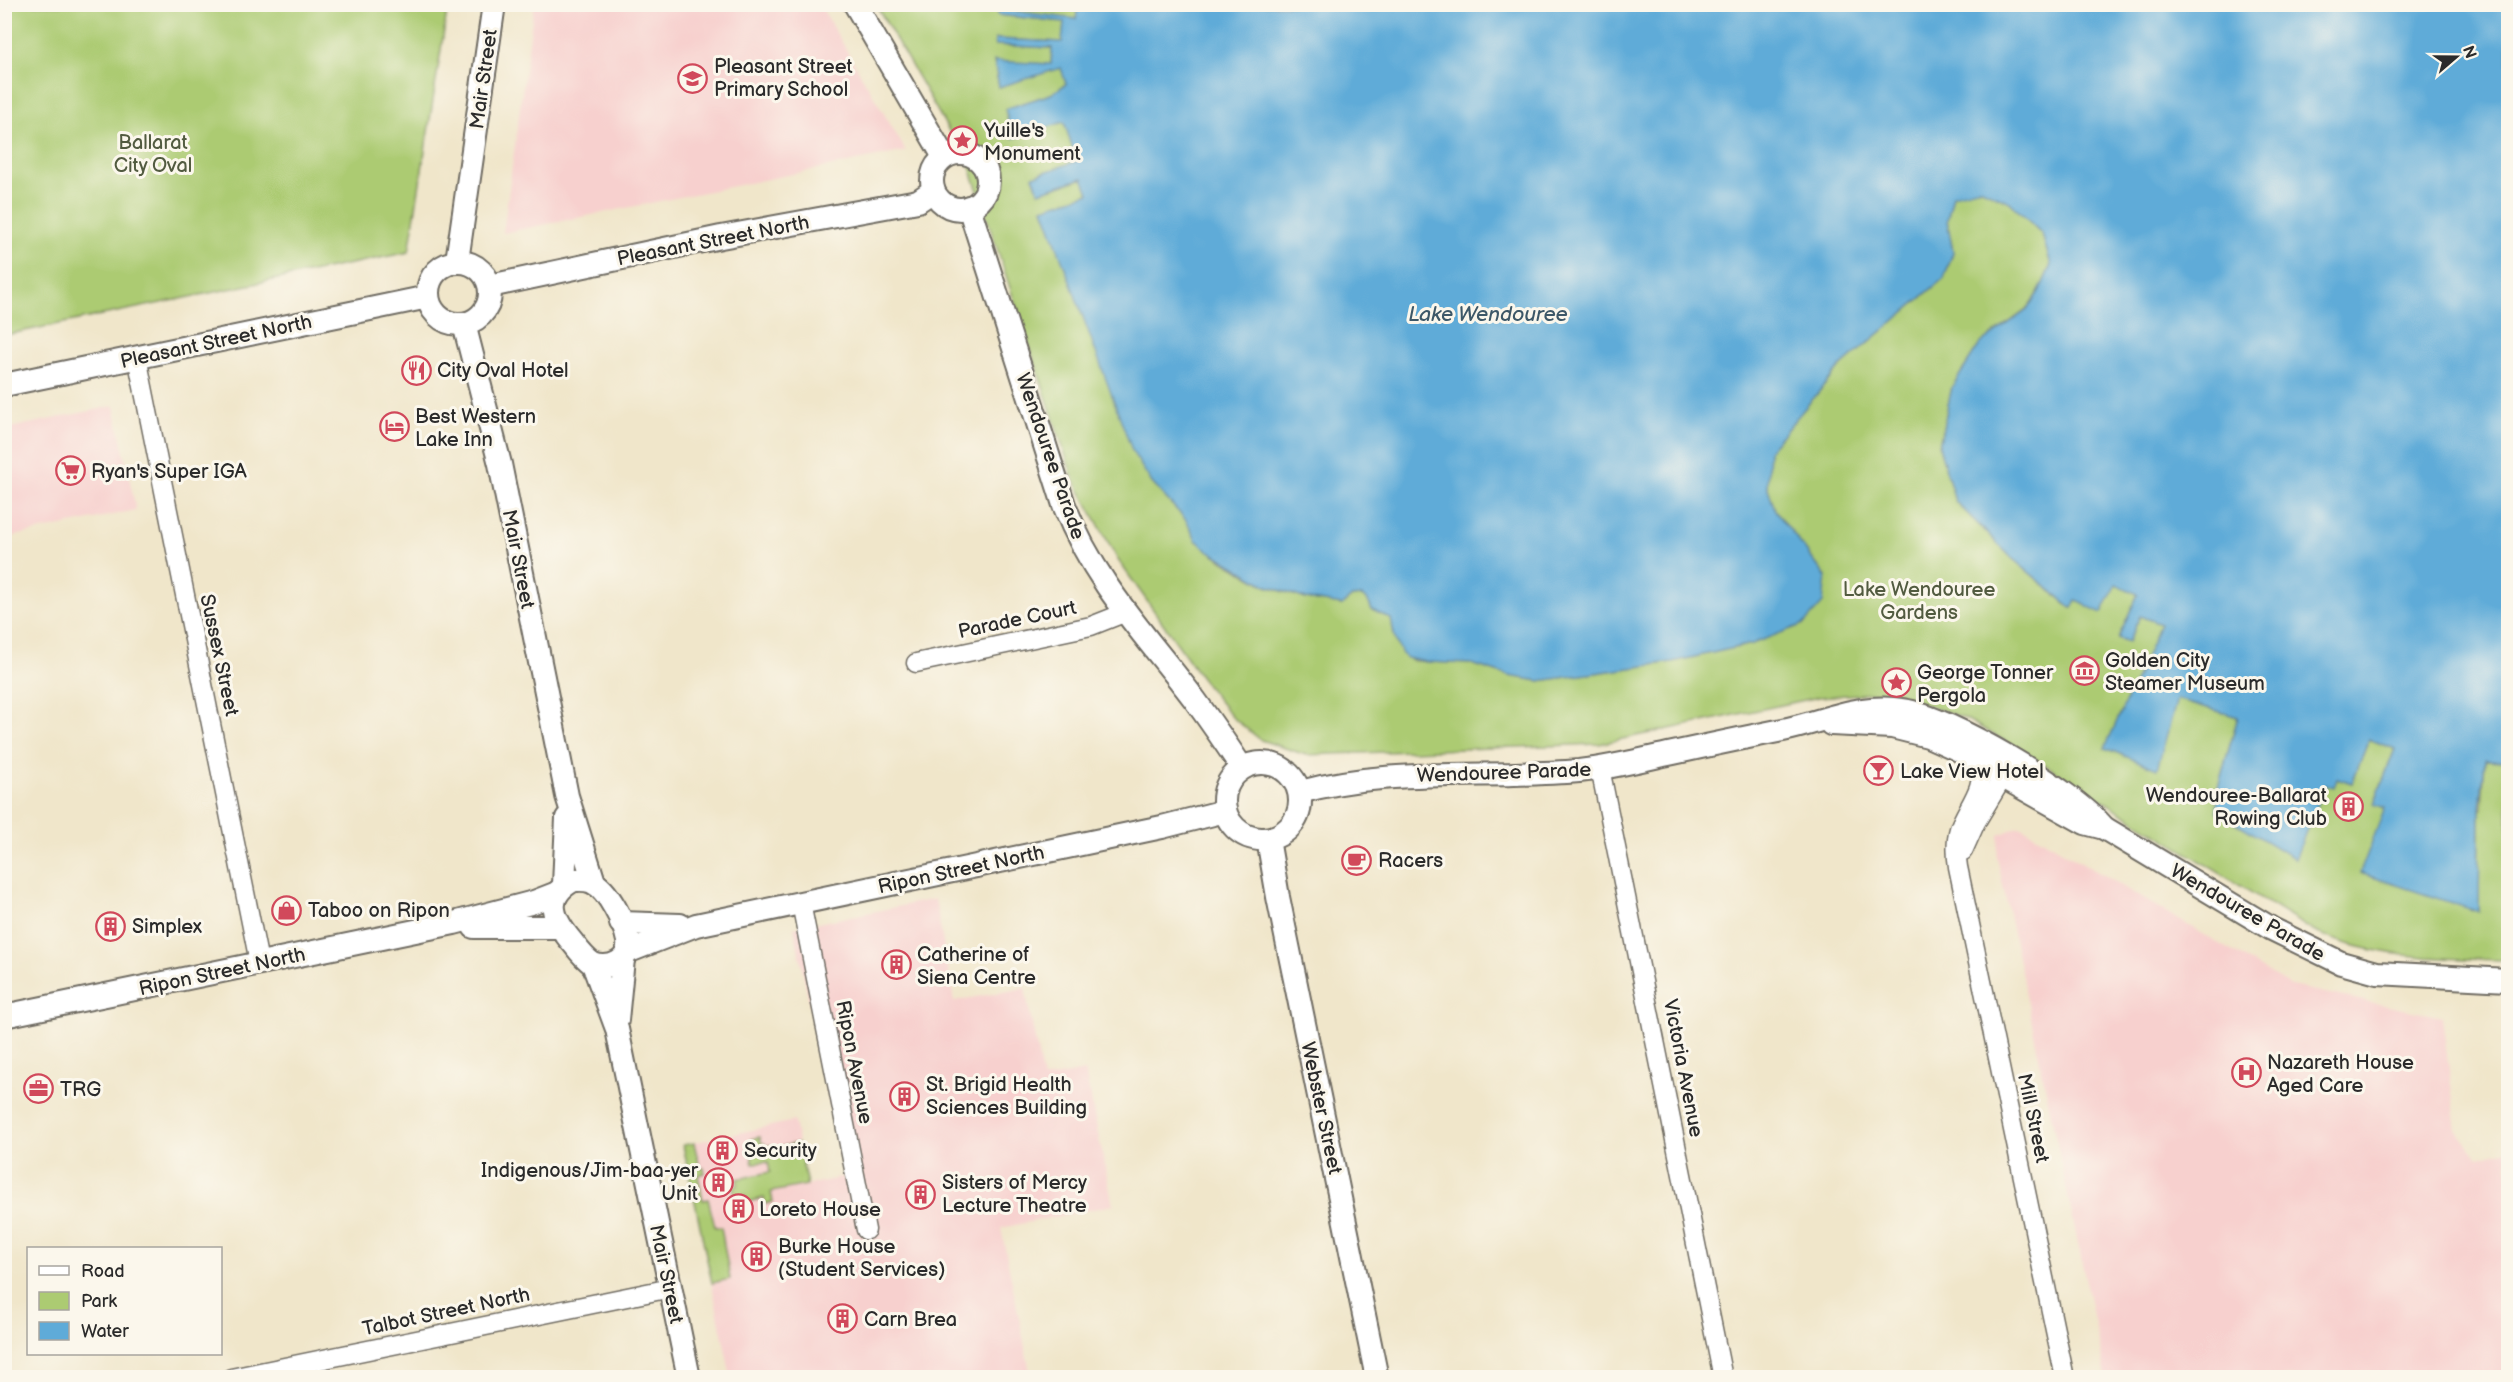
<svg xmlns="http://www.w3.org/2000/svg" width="2513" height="1382" font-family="'Balsamiq Sans',sans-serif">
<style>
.built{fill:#f7d0ce}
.green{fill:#accb72;stroke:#6c7b4e;stroke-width:1.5}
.water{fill:#5fabd8;stroke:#456b82;stroke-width:1.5}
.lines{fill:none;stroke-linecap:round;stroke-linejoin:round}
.minor-casing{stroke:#706c63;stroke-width:21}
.tertiary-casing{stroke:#706c63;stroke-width:26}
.minor{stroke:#fff;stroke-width:18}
.tertiary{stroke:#fff;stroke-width:22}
.labels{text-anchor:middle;stroke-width:6;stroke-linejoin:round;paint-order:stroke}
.poi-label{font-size:20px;fill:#2b2b2b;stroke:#fbf7ec;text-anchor:start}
.street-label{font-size:20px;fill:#2b2b2b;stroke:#fbf7ec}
.park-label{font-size:20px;fill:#525b40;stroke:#fbf7ec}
.water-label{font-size:21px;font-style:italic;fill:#3d5868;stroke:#fbf7ec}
</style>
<rect width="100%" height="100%" fill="#fbf7ec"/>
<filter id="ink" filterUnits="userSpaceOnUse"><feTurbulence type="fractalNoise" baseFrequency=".0167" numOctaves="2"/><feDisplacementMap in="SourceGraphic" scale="12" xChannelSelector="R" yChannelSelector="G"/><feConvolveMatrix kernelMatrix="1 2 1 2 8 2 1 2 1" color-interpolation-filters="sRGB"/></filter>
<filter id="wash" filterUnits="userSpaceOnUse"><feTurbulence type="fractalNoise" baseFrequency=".008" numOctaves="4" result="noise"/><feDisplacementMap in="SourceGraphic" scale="24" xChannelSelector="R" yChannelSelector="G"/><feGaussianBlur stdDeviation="1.35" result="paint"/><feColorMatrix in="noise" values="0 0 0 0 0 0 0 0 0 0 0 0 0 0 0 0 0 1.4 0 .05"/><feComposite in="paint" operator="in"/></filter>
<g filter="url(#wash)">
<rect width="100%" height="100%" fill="#f0e6ca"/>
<g class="built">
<polygon points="534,5 820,5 906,151 503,233"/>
<polygon points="114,406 136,510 5,538 5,429"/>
<polygon points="2020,826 2291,986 2442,1017 2457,1130 2478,1157 2508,1150 2508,1377 2106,1377 1997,857 1999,835"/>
<polygon points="935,899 954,1001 1025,988 1043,1079 1085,1071 1113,1205 1001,1228 1031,1377 731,1377 683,1145 794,1121 807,1185 845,1177 794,928"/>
</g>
<g class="green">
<polygon points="4,5 448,5 409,252 5,335"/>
<path d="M876 5H1078L1077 19 998 15 1065 22 1062 42 995 39V45L1052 48 1051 64 994 62 999 87 1061 67 1067 83 1051 94 1005 109 1013 137 1064 121 1078 161 1033 176 1039 192 1084 178 1089 193 1043 209 1152 483 1186 520 1196 540 1223 561 1266 586 1306 599 1342 605 1352 597 1362 596 1368 601 1372 610 1392 619C1393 636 1397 654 1414 661L1472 664 1509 676 1539 681 1672 662 1752 644 1826 577 1775 510 1767 485 1769 450 1840 367 1944 278 1953 252 1947 220 1953 194 1980 188 2010 202 2042 234 2051 265 2040 290 2026 310 1980 344 1952 387 1939 446 1955 501 2013 559 2071 608 2076 601 2116 584 2138 594 2118 638 2128 642 2140 616 2161 624 2105 748 2177 699 2238 717 2218 787 2325 784 2337 778 2352 783 2369 739 2395 749 2374 803 2385 808 2479 911 2480 809H2482L2485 760 2508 761V960C2443 959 2376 959 2315 932L2026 753 1966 719 1890 692 1819 697 1599 744 1306 755 1261 740 1232 717 1208 687 1118 560 1073 478 970 167Z"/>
<polygon points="760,1137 761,1143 764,1143 765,1146 771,1145 773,1153 776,1152 775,1148 798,1143 807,1185 771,1192 773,1202 765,1204 764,1198 747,1202 745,1195 735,1197 733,1187 738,1185 737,1179 770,1172 768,1162 753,1163 749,1144 752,1143 751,1139"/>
<polygon points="694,1143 700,1168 704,1168 705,1173 698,1175 703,1200 708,1199 715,1227 721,1227 730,1279 712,1283 683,1145"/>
</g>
<polygon class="water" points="1078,5 2508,5 2508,761 2485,760 2480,809 2479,912 2360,873 2385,808 2374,804 2395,749 2369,739 2352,783 2337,778 2334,787 2325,784 2295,859 2217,811 2218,787 2238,717 2177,699 2157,769 2105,748 2160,624 2140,616 2128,642 2118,638 2138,594 2116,584 2102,613 2076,601 2072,608 2013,559 1955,501 1939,446 1952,387 1980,344 2027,310 2040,290 2051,265 2042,234 2010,202 1980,188 1953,195 1947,220 1953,252 1944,278 1840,367 1769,450 1767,485 1775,510 1826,577 1823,603 1804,624 1752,644 1672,662 1539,681 1509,676 1472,664 1426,662 1407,658 1402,654 1395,639 1391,619 1372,610 1368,601 1362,596 1352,597 1342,605 1306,599 1265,585 1209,551 1196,540 1186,520 1152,483 1133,453 1043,208 1089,193 1083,178 1039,192 1033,176 1077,161 1064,122 1013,138 1005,109 1051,94 1066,84 1061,68 999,87 994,61 1051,64 1052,48 995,45 995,39 1062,42 1064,22 998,15 998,9 1076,19"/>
</g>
<g filter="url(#ink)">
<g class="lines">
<defs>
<g id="minor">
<polyline points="137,357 259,962"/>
<polyline points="916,663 1091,626 1124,613"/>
<path d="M1981 763C1985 790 1967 806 1959 829 1955 842 1956 854 1958 867L2065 1378"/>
<polyline points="1600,768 1723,1378"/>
<polyline points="1963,851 1976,822 2003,777"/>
<polyline points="801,903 866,1230"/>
<polyline points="231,1378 671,1288"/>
</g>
<g id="tertiary">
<polyline points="855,4 944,157"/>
<circle cx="960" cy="181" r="28"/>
<path d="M969 207 1064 505C1095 584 1145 634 1195 700 1211 722 1227 745 1242 768"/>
<polyline points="457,261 494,4"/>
<circle cx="459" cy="293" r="31"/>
<polyline points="490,286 721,237 918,201 933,191"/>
<polyline points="464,324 500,464 567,796 594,882"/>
<polyline points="4,385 428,297"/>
<polyline points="1831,724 1892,727 1928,736 1959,750 1994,772 2085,823 2104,828 2272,929 2341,963 2377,973 2508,980"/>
<circle cx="1262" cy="801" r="38"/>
<path d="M1300 792C1391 767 1486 779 1579 771 1606 768 1633 762 1659 756 1701 747 1742 738 1783 730 1826 721 1858 703 1903 710 1950 717 2074 791 2104 828"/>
<polyline points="1268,839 1278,897 1377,1378"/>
<path d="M574 880C580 880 586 879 592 882 608 889 625 924 628 941 631 961 610 970 593 964 585 959 579 951 573 943 554 921 541 897 574 880Z"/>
<polyline points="564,885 567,818"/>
<polyline points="621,923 680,925"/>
<polyline points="474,927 559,927"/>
<polyline points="627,952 696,925 1162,827 1225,811"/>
<polyline points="593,964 617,1029 689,1378"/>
<polyline points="4,1016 454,923 534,902 557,893"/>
<polyline points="617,1020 623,959"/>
</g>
</defs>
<use href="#minor" class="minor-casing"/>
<use href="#tertiary" class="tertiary-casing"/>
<use href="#minor" class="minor"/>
<use href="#tertiary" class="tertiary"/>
</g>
</g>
<defs>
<symbol id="school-ring" viewBox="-11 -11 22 22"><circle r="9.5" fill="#fbf7ec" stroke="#d1495b" stroke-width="1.5"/><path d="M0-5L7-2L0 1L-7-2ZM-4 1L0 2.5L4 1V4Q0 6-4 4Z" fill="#d1495b"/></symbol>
<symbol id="sight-ring" viewBox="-11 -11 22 22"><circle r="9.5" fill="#fbf7ec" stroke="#d1495b" stroke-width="1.5"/><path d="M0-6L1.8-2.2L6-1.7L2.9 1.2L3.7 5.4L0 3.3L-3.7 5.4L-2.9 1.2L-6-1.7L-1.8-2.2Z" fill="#d1495b"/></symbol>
<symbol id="restaurant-ring" viewBox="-11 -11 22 22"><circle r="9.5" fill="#fbf7ec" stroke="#d1495b" stroke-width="1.5"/><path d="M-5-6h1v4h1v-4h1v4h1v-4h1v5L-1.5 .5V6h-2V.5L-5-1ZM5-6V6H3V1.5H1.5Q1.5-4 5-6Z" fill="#d1495b"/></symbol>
<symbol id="hotel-ring" viewBox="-11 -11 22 22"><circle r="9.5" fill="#fbf7ec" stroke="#d1495b" stroke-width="1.5"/><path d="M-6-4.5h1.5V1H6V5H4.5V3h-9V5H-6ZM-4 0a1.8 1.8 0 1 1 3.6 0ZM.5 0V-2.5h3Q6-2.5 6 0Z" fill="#d1495b"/></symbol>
<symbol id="supermarket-ring" viewBox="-11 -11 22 22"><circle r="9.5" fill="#fbf7ec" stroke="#d1495b" stroke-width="1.5"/><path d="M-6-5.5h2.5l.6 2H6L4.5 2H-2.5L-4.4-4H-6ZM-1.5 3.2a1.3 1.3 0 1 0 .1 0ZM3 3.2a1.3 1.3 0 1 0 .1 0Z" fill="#d1495b"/></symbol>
<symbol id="museum-ring" viewBox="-11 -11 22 22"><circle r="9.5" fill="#fbf7ec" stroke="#d1495b" stroke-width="1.5"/><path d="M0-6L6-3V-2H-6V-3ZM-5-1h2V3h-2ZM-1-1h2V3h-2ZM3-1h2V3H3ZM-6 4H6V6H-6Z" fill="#d1495b"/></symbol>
<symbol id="bar-ring" viewBox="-11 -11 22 22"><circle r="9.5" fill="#fbf7ec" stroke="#d1495b" stroke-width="1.5"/><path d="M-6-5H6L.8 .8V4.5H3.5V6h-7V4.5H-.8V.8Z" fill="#d1495b"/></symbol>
<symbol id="building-ring" viewBox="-11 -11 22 22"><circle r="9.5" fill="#fbf7ec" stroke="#d1495b" stroke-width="1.5"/><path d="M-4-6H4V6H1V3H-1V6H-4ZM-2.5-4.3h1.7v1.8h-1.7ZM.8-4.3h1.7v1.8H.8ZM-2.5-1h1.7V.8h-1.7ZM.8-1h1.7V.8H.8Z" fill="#d1495b"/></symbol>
<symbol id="cafe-ring" viewBox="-11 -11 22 22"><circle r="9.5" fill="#fbf7ec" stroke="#d1495b" stroke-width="1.5"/><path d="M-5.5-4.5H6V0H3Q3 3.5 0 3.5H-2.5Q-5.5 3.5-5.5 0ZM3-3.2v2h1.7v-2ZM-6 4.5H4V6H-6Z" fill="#d1495b"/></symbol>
<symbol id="shop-ring" viewBox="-11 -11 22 22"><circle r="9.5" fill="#fbf7ec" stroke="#d1495b" stroke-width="1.5"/><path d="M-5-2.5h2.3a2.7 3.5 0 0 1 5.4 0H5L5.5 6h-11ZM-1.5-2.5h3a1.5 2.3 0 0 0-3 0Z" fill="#d1495b"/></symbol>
<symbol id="hospital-ring" viewBox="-11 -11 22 22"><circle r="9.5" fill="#fbf7ec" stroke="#d1495b" stroke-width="1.5"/><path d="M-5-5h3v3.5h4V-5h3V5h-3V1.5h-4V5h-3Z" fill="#d1495b"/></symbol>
<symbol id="office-ring" viewBox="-11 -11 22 22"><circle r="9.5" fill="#fbf7ec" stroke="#d1495b" stroke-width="1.5"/><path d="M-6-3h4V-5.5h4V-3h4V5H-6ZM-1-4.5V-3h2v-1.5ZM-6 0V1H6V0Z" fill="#d1495b"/></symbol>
</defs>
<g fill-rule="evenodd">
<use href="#school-ring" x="676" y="62" width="33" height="33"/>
<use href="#sight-ring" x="946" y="124" width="33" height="33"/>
<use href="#restaurant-ring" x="400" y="354" width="33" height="33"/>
<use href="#hotel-ring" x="378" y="410" width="33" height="33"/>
<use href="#supermarket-ring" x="54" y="454" width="33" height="33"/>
<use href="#museum-ring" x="2068" y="654" width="33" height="33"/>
<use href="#sight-ring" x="1880" y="666" width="33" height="33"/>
<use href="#bar-ring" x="1862" y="754" width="33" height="33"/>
<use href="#building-ring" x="2332" y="790" width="33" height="33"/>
<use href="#cafe-ring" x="1340" y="844" width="33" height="33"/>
<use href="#shop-ring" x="270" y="894" width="33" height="33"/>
<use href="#building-ring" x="94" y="910" width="33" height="33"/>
<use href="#building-ring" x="880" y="948" width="33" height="33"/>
<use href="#hospital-ring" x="2230" y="1056" width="33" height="33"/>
<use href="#office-ring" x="22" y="1072" width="33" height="33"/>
<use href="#building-ring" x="888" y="1080" width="33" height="33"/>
<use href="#building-ring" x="706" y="1134" width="33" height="33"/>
<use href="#building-ring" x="702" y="1166" width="33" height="33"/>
<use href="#building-ring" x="904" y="1178" width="33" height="33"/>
<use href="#building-ring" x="722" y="1192" width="33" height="33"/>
<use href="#building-ring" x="740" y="1240" width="33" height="33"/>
<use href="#building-ring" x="826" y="1302" width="33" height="33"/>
</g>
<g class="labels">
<g class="poi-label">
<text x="714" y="73">Pleasant Street<tspan x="714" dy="23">Primary School</tspan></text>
<text x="984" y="137">Yuille's<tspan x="984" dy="23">Monument</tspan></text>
<text x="437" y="377">City Oval Hotel</text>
<text x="415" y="423">Best Western<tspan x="415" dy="23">Lake Inn</tspan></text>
<text x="91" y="478">Ryan's Super IGA</text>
<text x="2105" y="667">Golden City<tspan x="2105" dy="23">Steamer Museum</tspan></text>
<text x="1917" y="679">George Tonner<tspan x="1917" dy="23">Pergola</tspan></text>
<text x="1900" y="778">Lake View Hotel</text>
<text x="2327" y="802" text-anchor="end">Wendouree-Ballarat<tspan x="2327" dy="23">Rowing Club</tspan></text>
<text x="1378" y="867">Racers</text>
<text x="308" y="917">Taboo on Ripon</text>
<text x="132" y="933">Simplex</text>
<text x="917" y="961">Catherine of<tspan x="917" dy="23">Siena Centre</tspan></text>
<text x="2267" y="1069">Nazareth House<tspan x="2267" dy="23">Aged Care</tspan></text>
<text x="926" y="1091">St. Brigid Health<tspan x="926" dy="23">Sciences Building</tspan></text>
<text x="60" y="1096">TRG</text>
<text x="744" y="1157">Security</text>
<text x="698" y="1177" text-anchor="end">Indigenous/Jim-baa-yer<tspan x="698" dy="23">Unit</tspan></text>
<text x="942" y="1189">Sisters of Mercy<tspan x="942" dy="23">Lecture Theatre</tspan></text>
<text x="759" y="1216">Loreto House</text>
<text x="778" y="1253">Burke House<tspan x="778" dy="23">(Student Services)</tspan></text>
<text x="864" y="1326">Carn Brea</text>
</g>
<g class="street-label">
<text transform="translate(483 79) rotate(-82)" y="7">Mair Street</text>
<text transform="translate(713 240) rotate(-11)" y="7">Pleasant Street North</text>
<text transform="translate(216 341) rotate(-12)" y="7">Pleasant Street North</text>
<text transform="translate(1051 456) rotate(71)" y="7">Wendouree Parade</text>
<text transform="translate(519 559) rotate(79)" y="7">Mair Street</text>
<text transform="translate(1017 619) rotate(-12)" y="7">Parade Court</text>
<text transform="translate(220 655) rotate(78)" y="7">Sussex Street</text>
<text transform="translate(1504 772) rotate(-2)" y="7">Wendouree Parade</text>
<text transform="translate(961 869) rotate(-12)" y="7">Ripon Street North</text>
<text transform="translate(2248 912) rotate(30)" y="7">Wendouree Parade</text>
<text transform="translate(222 971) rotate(-12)" y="7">Ripon Street North</text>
<text transform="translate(855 1062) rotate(79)" y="7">Ripon Avenue</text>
<text transform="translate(1684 1068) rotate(79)" y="7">Victoria Avenue</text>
<text transform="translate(1322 1108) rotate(78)" y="7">Webster Street</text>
<text transform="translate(2034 1118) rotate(78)" y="7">Mill Street</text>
<text transform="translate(667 1274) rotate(78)" y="7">Mair Street</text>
<text transform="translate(446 1311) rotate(-12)" y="7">Talbot Street North</text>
</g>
<g class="park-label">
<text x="153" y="149">Ballarat<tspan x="153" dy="23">City Oval</tspan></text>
<text x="1919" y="596">Lake Wendouree<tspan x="1919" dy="23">Gardens</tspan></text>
</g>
<g class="water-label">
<text x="1488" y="321">Lake Wendouree</text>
</g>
</g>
<rect width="2513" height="1382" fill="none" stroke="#fbf7ec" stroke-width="24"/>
<rect x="27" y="1247" width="195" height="108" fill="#fbf7ec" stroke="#a8a59f" stroke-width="1.5"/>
<rect x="39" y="1266" width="30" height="9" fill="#ffffff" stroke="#a8a59f" stroke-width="1.5"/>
<text x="81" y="1277" font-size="18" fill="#2b2b2b">Road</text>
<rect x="39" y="1292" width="30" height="18" fill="#accb72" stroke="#a8a59f" stroke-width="1.5"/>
<text x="81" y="1307" font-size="18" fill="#2b2b2b">Park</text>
<rect x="39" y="1322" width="30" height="18" fill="#5fabd8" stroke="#a8a59f" stroke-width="1.5"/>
<text x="81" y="1337" font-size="18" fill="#2b2b2b">Water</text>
<g transform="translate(2456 57) rotate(70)" stroke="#fbf7ec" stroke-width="4.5" paint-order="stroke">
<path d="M0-4.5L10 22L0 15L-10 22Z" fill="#2b2b2b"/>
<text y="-9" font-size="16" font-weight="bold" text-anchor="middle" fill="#2b2b2b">N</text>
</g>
</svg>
